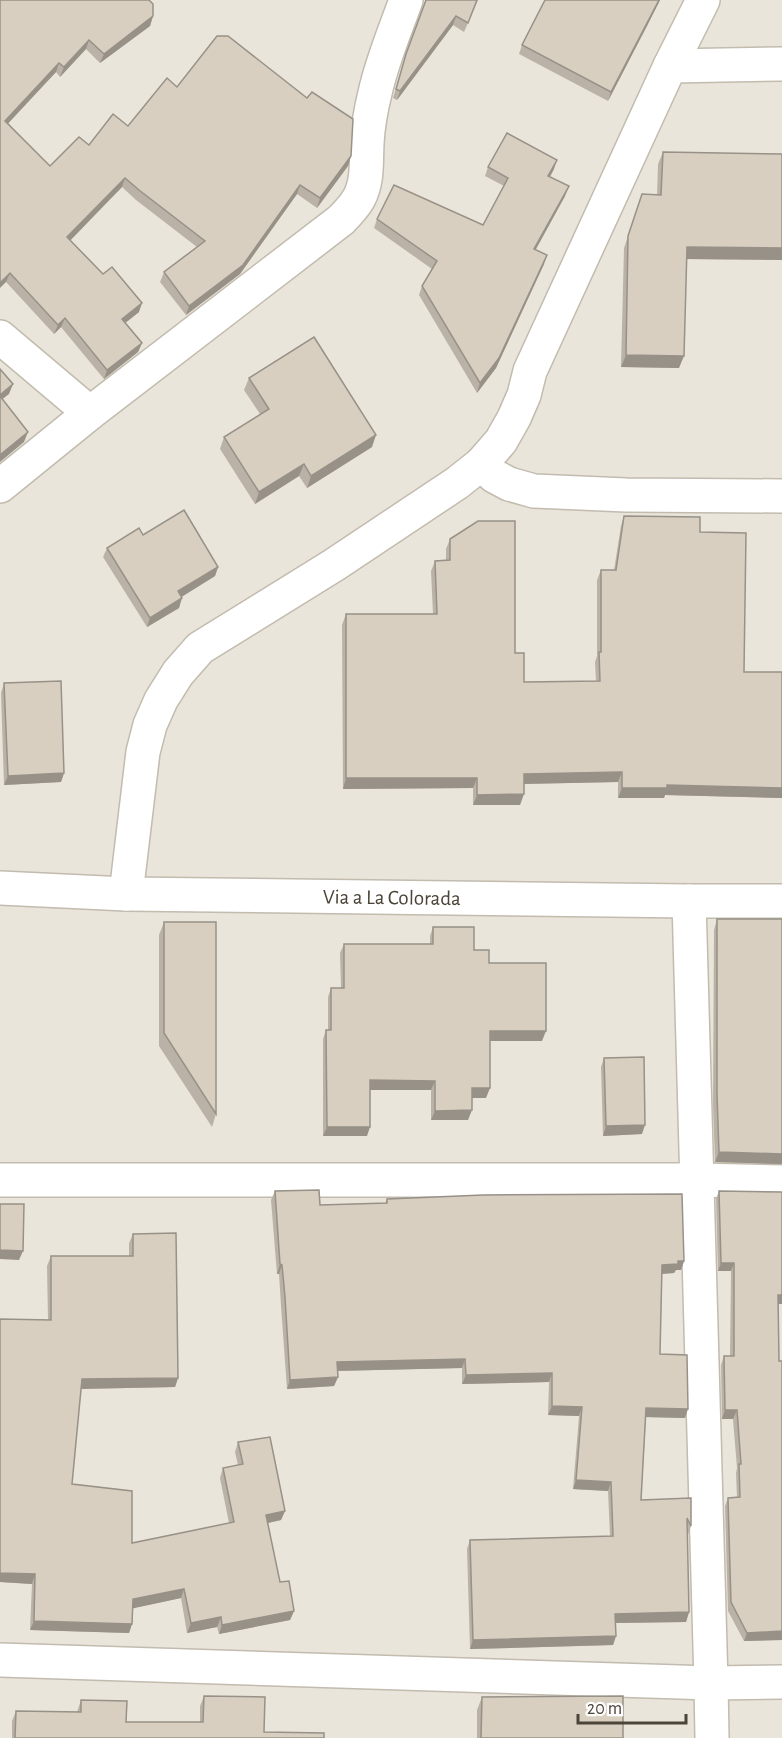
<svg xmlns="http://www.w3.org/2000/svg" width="782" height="1738" font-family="'Alegreya Sans',sans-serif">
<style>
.residential{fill:#eae5da}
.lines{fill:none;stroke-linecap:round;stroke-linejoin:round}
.street-casing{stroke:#c2bbae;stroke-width:36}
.street{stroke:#fff;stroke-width:33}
.wall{fill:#bab2a6}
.shaded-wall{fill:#979187}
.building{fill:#d8cfc1;stroke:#979187;stroke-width:1.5}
.labels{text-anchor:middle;stroke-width:5;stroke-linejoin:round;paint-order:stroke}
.street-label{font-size:21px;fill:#4b4439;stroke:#fff}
</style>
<rect width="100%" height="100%" fill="#f6f3ec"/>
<rect class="residential" x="0" y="0" width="782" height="1738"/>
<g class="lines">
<defs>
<g id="street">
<polyline points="670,66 782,64"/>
<polyline points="0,337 90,413"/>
<polyline points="481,464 494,476 509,484 534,491 626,495 782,496"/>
<path d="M0 486 90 413 341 220C348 213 354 207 359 198 368 181 366 162 367 143 368 126 371 109 375 93 382 61 395 31 406 0"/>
<path id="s1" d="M0 888 126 894 689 901H782"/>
<polyline points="126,894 143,752 150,725 161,700 178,673 200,648 334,565 457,483 481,464 501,441 514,418 524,395 530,371 670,66 703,0"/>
<polyline points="689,901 711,1683 712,1738"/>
<polyline points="0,1180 697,1180 782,1182"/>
<polyline points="0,1660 711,1683 782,1682"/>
</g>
</defs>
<use href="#street" class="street-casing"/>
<use href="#street" class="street"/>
</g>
<g class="wall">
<polygon points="0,0 153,16 150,26 100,63 86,49 60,77 56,72 8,123 50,166 89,145 128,126 177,87 351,156 348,166 317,208 297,194 240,274 186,315 160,282 164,272 197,247 136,200 122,187 70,240 139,312 125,323 142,343 138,352 104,379 61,327 54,334 6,282"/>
<polygon points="426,0 478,0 464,32 453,25 397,100 393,98 403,64"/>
<polygon points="545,0 660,0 608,101 519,54 522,45"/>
<polygon points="663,152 782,154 782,260 687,259 679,368 621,367 624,248 642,194 657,195 658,164"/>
<polygon points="488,167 554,169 550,177 565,196 536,249 544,264 496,368 477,393 419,295 422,286 432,269 374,228 377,219 483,225 504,186 485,176"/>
<polygon points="249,378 372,447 307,488 299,476 255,504 220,449 224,437 260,414 244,390"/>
<polygon points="624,516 700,532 744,672 782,672 782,798 665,795 664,798 618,798 618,782 524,784 520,805 473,805 473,788 343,789 342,625 346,614 433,614 431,571 435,561 446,560 446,549 450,539 515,653 524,682 596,681 595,662 597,656 597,580 601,570 614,570 621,526"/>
<polygon points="143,535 218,567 215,576 181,597 179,608 147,627 103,557 107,548"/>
<polygon points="4,683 64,773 61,782 4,785 1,693"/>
<polygon points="717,919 782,919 782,1164 715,1162 713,1104 714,930"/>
<polygon points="164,922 216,1114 212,1127 159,1046 159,935"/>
<polygon points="433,927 474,950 489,963 542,1041 490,1041 486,1098 472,1098 468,1120 431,1120 431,1090 370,1090 367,1136 323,1136 323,1039 326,1030 328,1030 328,997 331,988 341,988 340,953 344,944 430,944 430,936"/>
<polygon points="604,1058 642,1134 603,1136 601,1067"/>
<polygon points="275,1191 320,1205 385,1203 387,1199 684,1261 681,1270 676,1270 674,1273 662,1274 660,1354 685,1418 646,1417 641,1500 691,1498 691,1526 688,1535 687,1534 689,1612 686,1622 616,1623 616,1636 613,1645 470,1649 467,1549 470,1540 610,1536 608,1491 573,1489 579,1416 548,1415 549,1382 462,1384 462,1368 337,1371 338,1377 334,1386 287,1389 281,1306 279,1274 277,1274 271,1200"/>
<polygon points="719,1191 782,1192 782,1304 778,1304 782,1640 744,1641 728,1611 725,1506 728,1498 737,1498 736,1473 737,1468 733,1419 722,1419 721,1365 724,1356 730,1356 731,1271 718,1271 716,1199"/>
<polygon points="133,1234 178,1378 175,1387 81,1389 72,1484 132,1543 229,1523 220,1478 223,1468 238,1465 235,1452 238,1442 285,1511 281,1520 268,1523 280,1582 294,1611 290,1620 219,1634 217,1627 187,1633 181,1598 133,1608 132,1624 129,1633 30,1630 32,1584 0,1582 0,1319 48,1320 47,1266 51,1256 129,1256 129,1243"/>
<polygon points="204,1696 264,1732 324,1738 12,1738 12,1721 16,1711 77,1712 81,1700 126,1722 200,1722 200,1706"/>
<polygon points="482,1697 623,1738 477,1738 477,1710"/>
</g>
<g class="shaded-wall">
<polygon points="659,0 660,0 647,26 608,101 611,92"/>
<polygon points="153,16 150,26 100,63 104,54"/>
<polygon points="456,16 453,25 397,100 400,91"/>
<polygon points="89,40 86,49 60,77 64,67"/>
<polygon points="59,63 56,72 2,130 5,121"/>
<polygon points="351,156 348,166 317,208 320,198"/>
<polygon points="557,160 554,169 545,185 548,176"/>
<polygon points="125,178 122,187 64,247 67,237"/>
<polygon points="300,185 297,194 240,274 186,315 189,306"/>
<polygon points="569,186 565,196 531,258 534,249"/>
<polygon points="687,247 782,248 782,260 683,259"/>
<polygon points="547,255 544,264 496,368 477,393 480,383"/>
<polygon points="10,273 6,282 0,288 0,283"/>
<polygon points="142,303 139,312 119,328 122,319"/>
<polygon points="65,318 61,327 54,334 58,325"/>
<polygon points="142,343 138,352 104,379 107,370"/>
<polygon points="626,355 684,356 679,368 621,367"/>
<polygon points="13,384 9,394 0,401 0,395"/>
<polygon points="28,432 24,442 0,462 0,455"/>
<polygon points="376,435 372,447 307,488 311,476"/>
<polygon points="304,464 299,476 255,504 259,492"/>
<polygon points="218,567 215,576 175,601 178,591"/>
<polygon points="182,598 179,608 147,627 150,618"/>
<polygon points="622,772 618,782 520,784 524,774"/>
<polygon points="64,773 61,782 4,785 8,776"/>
<polygon points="346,778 477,778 473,788 343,789"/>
<polygon points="667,785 782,788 782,798 665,795 664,798 618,798 622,788"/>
<polygon points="524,794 520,805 473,805 477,795"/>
<polygon points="490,1031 546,1031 542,1041 486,1041"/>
<polygon points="370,1080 435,1081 431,1090 366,1090"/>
<polygon points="472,1088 490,1088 486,1098 468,1098"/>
<polygon points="472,1110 468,1120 431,1120 435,1111"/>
<polygon points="645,1125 642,1134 603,1136 606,1126"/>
<polygon points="327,1127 370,1127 367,1136 323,1136"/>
<polygon points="719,1152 782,1154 782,1164 715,1162"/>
<polygon points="0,1250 23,1251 19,1260 0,1259"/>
<polygon points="678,1261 684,1261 681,1270 676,1270 674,1273 659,1274 662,1265"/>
<polygon points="721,1263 734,1263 731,1271 718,1271"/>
<polygon points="280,1264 282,1265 279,1274 277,1274"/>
<polygon points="778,1295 782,1295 782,1304 775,1304"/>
<polygon points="465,1359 462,1368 333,1371 337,1362"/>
<polygon points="552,1373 549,1382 462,1384 466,1375"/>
<polygon points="338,1377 334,1386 287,1389 290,1380"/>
<polygon points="178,1378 175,1387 78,1389 82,1379"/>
<polygon points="552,1406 582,1407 579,1416 548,1415"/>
<polygon points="646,1408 688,1409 685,1418 643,1417"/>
<polygon points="725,1410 737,1410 733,1419 722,1419"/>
<polygon points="576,1480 611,1482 608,1491 573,1489"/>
<polygon points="285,1511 281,1520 263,1524 266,1515"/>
<polygon points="0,1573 35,1574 32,1584 0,1582"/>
<polygon points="184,1589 181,1598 130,1609 133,1599"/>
<polygon points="294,1611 290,1620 219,1634 222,1625"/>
<polygon points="689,1612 686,1622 612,1623 615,1614"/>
<polygon points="221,1617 217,1627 187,1633 191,1623"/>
<polygon points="34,1621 132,1624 129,1633 30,1630"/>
<polygon points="782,1631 782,1640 744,1641 747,1633"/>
<polygon points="616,1636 613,1645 470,1649 473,1640"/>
</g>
<g class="building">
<polygon points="0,0 149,0 153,4 153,16 104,54 89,40 64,67 59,63 5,121 50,166 79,137 89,145 113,114 128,126 167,78 177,87 217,36 228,36 307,98 312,92 353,119 351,156 320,198 300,185 243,265 189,306 164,272 205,241 139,190 125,178 67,237 103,274 112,267 142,303 122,319 142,343 107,370 65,318 58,325 10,273 0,283"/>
<polygon points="426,0 477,0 468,23 456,16 400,91 396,89 406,54"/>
<polygon points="545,0 659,0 611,92 522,45"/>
<polygon points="507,133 557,160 548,176 569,186 534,249 547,255 499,358 480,383 422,286 437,261 377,219 394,185 483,225 508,178 488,167"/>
<polygon points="663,152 782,154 782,248 687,247 684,356 626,355 628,236 642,194 661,195"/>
<polygon points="314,337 376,435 311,476 304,464 259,492 224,437 269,409 249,378"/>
<polygon points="0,369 13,384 0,395"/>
<polygon points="0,396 28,432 0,455"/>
<polygon points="184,510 218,567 178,591 182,598 150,618 107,548 139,528 143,535"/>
<polygon points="624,516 700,517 700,532 746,533 744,672 782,672 782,788 667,785 667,788 622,788 622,772 524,774 524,794 477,795 477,778 346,778 346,614 437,614 435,561 450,560 450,539 478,521 515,521 515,653 524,653 524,682 600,681 599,652 601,652 601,570 616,570"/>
<polygon points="61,681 64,773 8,776 4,683"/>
<polygon points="717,919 782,919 782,1154 719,1152 717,1094"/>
<polygon points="164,922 216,922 216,1114 164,1033"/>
<polygon points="433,927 474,927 474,950 489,950 489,963 546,963 546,1031 490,1031 490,1088 472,1088 472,1110 435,1111 435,1081 370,1080 370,1127 327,1127 326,1030 331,1030 331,988 344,988 344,944 433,944"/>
<polygon points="644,1057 645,1125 606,1126 604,1058"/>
<polygon points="319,1190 320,1205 387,1203 387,1199 483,1195 682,1194 684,1261 678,1261 678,1264 662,1265 660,1354 687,1355 688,1409 646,1408 641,1500 691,1498 691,1526 687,1518 689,1612 615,1614 616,1636 473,1640 470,1540 613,1536 611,1482 576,1480 582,1407 552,1406 552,1373 466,1375 465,1359 337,1362 338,1377 290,1380 285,1297 282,1265 280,1264 275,1191"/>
<polygon points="719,1191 782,1192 782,1295 778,1295 779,1361 782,1361 782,1631 747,1633 731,1602 728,1498 740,1497 739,1464 741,1464 737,1410 725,1410 724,1356 734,1356 734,1263 721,1263"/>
<polygon points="0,1204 24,1204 23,1251 0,1250"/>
<polygon points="176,1233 178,1378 82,1379 72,1484 132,1491 132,1543 234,1522 223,1468 243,1464 238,1442 270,1437 285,1511 266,1515 280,1582 289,1581 294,1611 222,1625 221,1617 191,1623 184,1589 133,1599 132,1624 34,1621 35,1574 0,1573 0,1319 51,1320 51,1256 133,1256 133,1234"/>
<polygon points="204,1696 265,1697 264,1732 324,1733 324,1738 15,1738 16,1711 81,1712 81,1700 127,1701 126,1722 203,1722"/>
<polygon points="623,1696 623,1738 481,1738 482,1697"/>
</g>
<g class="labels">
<g class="street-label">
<text dy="7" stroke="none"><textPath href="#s1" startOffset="392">Via a La Colorada</textPath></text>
</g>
</g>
<path d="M578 1714v9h108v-9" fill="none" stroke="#4b4439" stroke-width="3"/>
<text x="587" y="1714" font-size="18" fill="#4b4439" stroke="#ffffff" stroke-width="4.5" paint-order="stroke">20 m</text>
</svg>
